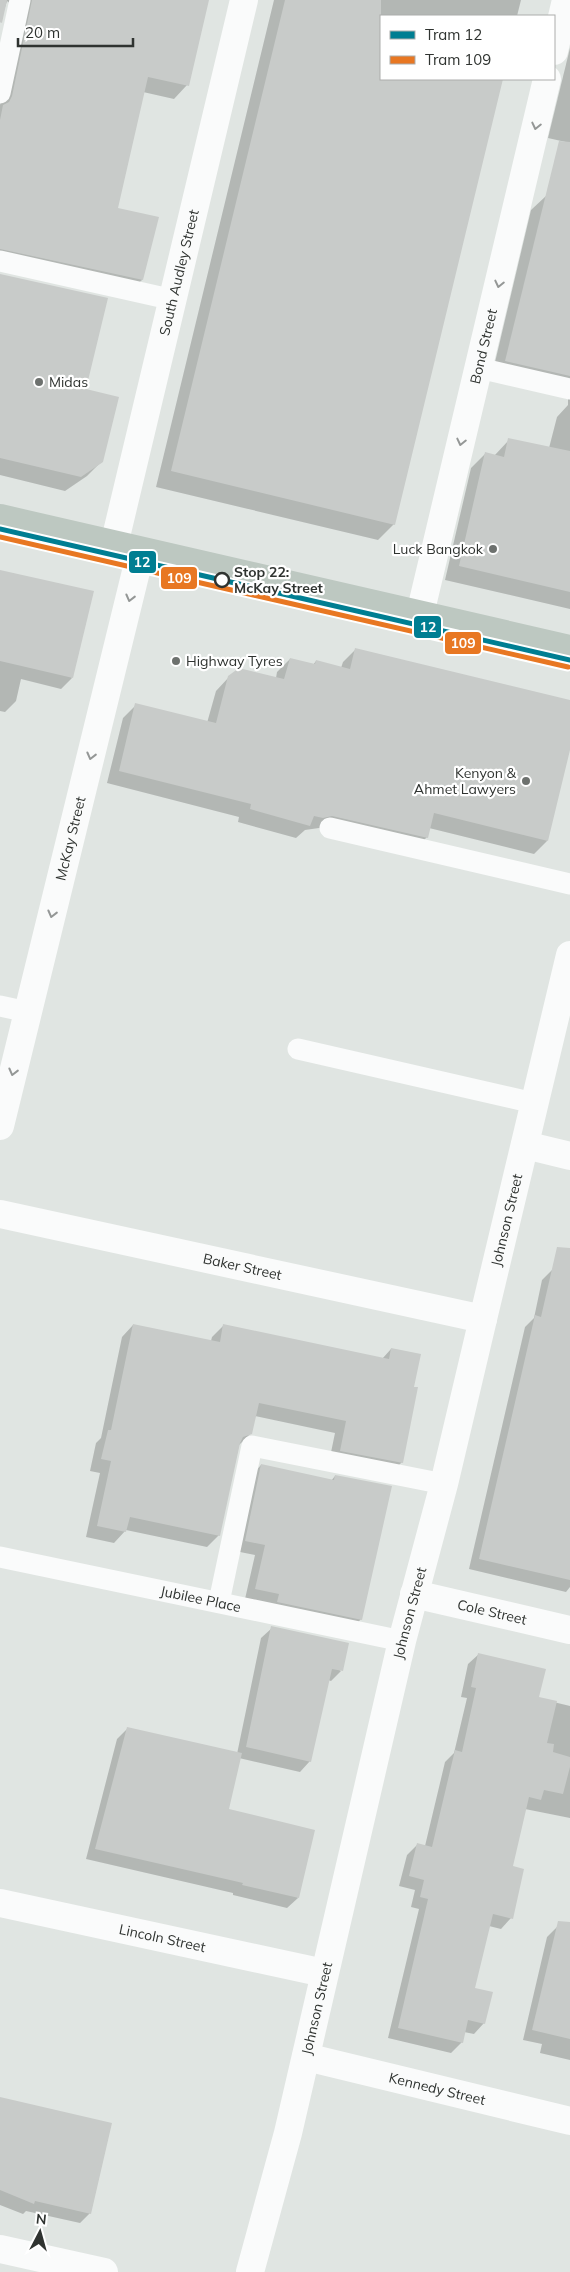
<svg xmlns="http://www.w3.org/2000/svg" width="570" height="2272" font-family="Mulish,sans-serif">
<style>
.shadow{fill:#0003}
.building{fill:#c8cbc9}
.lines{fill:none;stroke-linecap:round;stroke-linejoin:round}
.service{stroke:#fafbfb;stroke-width:21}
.minor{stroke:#fafbfb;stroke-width:28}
.tertiary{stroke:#fafbfb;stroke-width:28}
.primary{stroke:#bdc8c1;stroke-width:28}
.tram-1-casing{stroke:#fff;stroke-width:9}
.tram-2-casing{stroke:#fff;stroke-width:9}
.tram-1{stroke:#007e92;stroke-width:5}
.tram-2{stroke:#e87722;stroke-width:5}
.oneway{stroke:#949796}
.poi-dot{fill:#6d716e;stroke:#fff;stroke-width:2}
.stop-dot{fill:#fff;stroke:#2f3330;stroke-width:2.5}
.labels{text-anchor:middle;stroke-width:4.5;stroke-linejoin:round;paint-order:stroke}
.street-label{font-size:14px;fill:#2f3330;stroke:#fff}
.poi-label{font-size:14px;fill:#2f3330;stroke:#fff;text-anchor:start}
.stop-label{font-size:14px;font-weight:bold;fill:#2f3330;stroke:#fff;text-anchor:start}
.line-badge{stroke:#fff;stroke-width:2}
.badge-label{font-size:14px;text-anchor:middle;font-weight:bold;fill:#fff}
</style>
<rect width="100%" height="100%" fill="#e0e5e2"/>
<g class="shadow">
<polygon points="0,0 207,0 187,85 174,99 143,92 117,209 142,280 128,293 0,265 0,105 19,11 7,1 0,23"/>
<polygon points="274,0 521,0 517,16 381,16 381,79 502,79 394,524 378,540 156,487"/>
<polygon points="570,48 570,143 548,138"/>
<polygon points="546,196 570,202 570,609 445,580 471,468 485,454 494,456 509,440 549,448 557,417 568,405 568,399 492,375 531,210"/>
<polygon points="0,275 85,390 102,461 87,476 65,491 0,475"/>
<polygon points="0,571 72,678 61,689 21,679 16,701 5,712 0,711"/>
<polygon points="356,649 570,701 570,744 547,841 534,854 429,828 427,837 414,850 319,828 305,830 296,838 238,822 239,817 107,783 123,718 136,705 207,723 216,691 229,677 276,678 277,672 290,659 313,665 316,661 341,668 343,662"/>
<polygon points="553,1269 570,1273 570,1587 566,1592 469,1569 525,1327 534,1318 542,1280"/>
<polygon points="133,1325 211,1341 212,1337 224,1325 382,1359 391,1349 413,1388 402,1462 390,1474 329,1462 335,1433 255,1416 251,1433 239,1445 219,1535 207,1547 126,1530 114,1543 86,1537 100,1473 90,1471 96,1443 101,1438 122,1337"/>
<polygon points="261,1465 331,1481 335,1476 361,1619 351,1630 245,1599 255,1555 235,1551 251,1476"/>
<polygon points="272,1628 341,1671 331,1681 328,1680 310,1761 300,1772 239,1758 227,1810 298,1898 287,1908 233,1895 233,1893 86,1859 117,1739 128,1728 237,1754 261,1638"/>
<polygon points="479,1654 537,1698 570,1706 570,1818 525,1809 511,1867 511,1918 501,1929 489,1926 474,1989 484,2023 474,2034 464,2032 462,2042 451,2053 388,2038 419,1909 411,1907 415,1890 399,1886 407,1855 417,1845 425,1846 445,1762 454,1753 467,1698 461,1697 468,1664"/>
<polygon points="557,1927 570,1930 570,2060 540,2053 542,2044 523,2040 547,1937"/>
<polygon points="0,2098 90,2213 80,2223 26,2211 23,2214 0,2205"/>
</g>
<g class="building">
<polygon points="0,0 7,0 2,23 0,22"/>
<polygon points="32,0 209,0 189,86 148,77 118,208 159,217 143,280 0,249 0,120 3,105 9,102 12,96"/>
<polygon points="285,0 381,0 381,79 503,79 395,525 171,471"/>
<polygon points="559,141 570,142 570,376 505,361"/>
<polygon points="0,274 108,298 86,389 119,397 103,462 81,477 0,458"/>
<polygon points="508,438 570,451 570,592 459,566 485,452 504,457"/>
<polygon points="0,570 94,591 73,678 0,661"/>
<polygon points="355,648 570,700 570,750 548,841 434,813 428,838 332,816 323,818 314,816 310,826 250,809 251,804 119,771 135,703 216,723 228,676 239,668 284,679 290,658 315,664 316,660 350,669"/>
<polygon points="557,1247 570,1248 570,1580 479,1559 535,1315 541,1317"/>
<polygon points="133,1324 220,1342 223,1324 389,1359 391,1348 421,1354 414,1387 418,1387 403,1463 340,1451 346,1421 259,1403 252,1434 243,1437 240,1443 220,1536 130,1517 126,1532 97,1526 111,1461 101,1459 108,1430 111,1430"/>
<polygon points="261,1464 334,1480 335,1475 392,1486 362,1620 277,1602 279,1594 255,1589 265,1545 245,1541"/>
<polygon points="271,1626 349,1643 343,1671 332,1669 311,1762 246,1747"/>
<polygon points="478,1653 546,1669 539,1697 557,1701 547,1743 554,1744 553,1752 570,1757 570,1767 563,1794 544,1790 541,1800 529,1797 513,1866 524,1869 513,1919 493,1914 475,1988 493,1992 485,2024 468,2020 463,2043 398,2028 428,1899 420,1897 424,1880 409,1876 417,1843 432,1847 455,1750 462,1752 476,1688 471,1687"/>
<polygon points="127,1727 242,1753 229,1809 315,1830 299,1898 242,1885 243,1883 95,1849"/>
<polygon points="558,1921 570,1922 570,2039 532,2030"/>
<polygon points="0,2097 112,2123 91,2214 35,2201 34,2204 0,2190"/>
</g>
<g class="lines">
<g class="service">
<polyline points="0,93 20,0"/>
<polyline points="0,261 174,300"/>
<polyline points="479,368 570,389"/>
<polyline points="330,828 570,884"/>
<polyline points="0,1006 28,1012"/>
<polyline points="298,1049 534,1103"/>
<path id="s1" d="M0 1557 402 1641"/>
<polyline points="219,1602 252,1446 444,1484"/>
</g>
<g class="minor">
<polyline points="554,51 566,0"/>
<path id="s2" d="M420 614 547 79"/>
<path id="s3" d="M0 1126 141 551"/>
<polyline points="525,1145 570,1156"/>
<path id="s4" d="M414 1594 570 1630"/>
<path id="s5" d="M0 1903 324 1973"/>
<path id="s6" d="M306 2057 570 2121"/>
<polyline points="0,2249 104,2272"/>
<path id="s7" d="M250 2272 288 2133 402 1641 444 1484 483 1319"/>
</g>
<g class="tertiary">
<path id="s8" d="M114 545 244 0"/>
<path id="s9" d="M0 1214 483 1319 570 955"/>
</g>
<polyline class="primary" points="0,518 570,649"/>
<defs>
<polyline id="tram-1" points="0,529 570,660"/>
<polyline id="tram-2" points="0,537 568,667"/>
</defs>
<use href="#tram-1" class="tram-1-casing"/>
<use href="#tram-2" class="tram-2-casing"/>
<use href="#tram-1" class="tram-1"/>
<use href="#tram-2" class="tram-2"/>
</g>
<defs><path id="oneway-chevron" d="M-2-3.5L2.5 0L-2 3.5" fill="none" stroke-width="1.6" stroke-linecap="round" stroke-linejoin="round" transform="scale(1.25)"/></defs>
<g class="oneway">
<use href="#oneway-chevron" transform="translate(536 126) rotate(103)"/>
<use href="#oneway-chevron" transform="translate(499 284) rotate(103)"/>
<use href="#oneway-chevron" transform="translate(461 442) rotate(103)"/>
<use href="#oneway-chevron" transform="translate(130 598) rotate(104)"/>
<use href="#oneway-chevron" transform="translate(91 756) rotate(104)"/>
<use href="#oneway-chevron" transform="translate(52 914) rotate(104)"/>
<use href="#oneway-chevron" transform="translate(13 1072) rotate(104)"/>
</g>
<g class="poi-dot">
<circle cx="39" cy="382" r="5"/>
<circle cx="493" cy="549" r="5"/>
<circle cx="176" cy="661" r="5"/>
<circle cx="526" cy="781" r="5"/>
</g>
<circle class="stop-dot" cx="222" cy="580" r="7"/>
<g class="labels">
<g class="street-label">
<text dy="5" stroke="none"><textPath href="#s8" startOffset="280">South Audley Street</textPath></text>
<text dy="5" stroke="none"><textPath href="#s2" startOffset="275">Bond Street</textPath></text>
<text dy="5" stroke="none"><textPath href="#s3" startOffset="296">McKay Street</textPath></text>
<text dy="5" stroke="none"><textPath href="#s9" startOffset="596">Johnson Street</textPath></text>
<text dy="5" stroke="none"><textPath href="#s9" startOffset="248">Baker Street</textPath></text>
<text dy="5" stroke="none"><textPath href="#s1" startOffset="205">Jubilee Place</textPath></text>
<text dy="5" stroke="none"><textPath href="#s7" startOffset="678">Johnson Street</textPath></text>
<text dy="5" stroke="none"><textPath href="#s4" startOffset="80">Cole Street</textPath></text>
<text dy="5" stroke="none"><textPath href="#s5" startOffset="166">Lincoln Street</textPath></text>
<text dy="5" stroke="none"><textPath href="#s7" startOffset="272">Johnson Street</textPath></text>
<text dy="5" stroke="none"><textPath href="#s6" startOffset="135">Kennedy Street</textPath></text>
</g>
<g class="poi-label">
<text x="49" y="387">Midas</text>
<text x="483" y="554" text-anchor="end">Luck Bangkok</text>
<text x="186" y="666">Highway Tyres</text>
<text x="516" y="778" text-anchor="end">Kenyon &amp;<tspan x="516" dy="16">Ahmet Lawyers</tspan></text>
</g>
<g class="stop-label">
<text x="234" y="577">Stop 22:<tspan x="234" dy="16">McKay Street</tspan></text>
</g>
</g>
<g class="line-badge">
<rect x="128" y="550" width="29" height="24" rx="5" fill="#007e92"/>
<rect x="160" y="566" width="38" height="24" rx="5" fill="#e87722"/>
<rect x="413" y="615" width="29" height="24" rx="5" fill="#007e92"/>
<rect x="444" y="631" width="38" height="24" rx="5" fill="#e87722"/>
</g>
<g class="badge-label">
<text x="142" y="567">12</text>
<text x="179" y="583">109</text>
<text x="428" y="632">12</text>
<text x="463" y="648">109</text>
</g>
<rect x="380" y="15" width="175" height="65" fill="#ffffff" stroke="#acadac"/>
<rect x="390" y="31" width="25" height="8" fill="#007e92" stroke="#acadac"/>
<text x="425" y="40" font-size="15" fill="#2f3330">Tram 12</text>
<rect x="390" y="56" width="25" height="8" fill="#e87722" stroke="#acadac"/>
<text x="425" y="65" font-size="15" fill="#2f3330">Tram 109</text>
<g transform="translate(40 2232) rotate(6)" stroke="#ffffff" stroke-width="4" paint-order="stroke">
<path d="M0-4L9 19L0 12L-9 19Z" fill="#2f3330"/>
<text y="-8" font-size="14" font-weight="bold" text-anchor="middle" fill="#2f3330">N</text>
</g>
<path d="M18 38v8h115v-8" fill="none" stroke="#2f3330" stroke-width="2.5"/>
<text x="25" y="38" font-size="15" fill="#2f3330" stroke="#ffffff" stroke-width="4" paint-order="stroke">20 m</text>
</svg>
